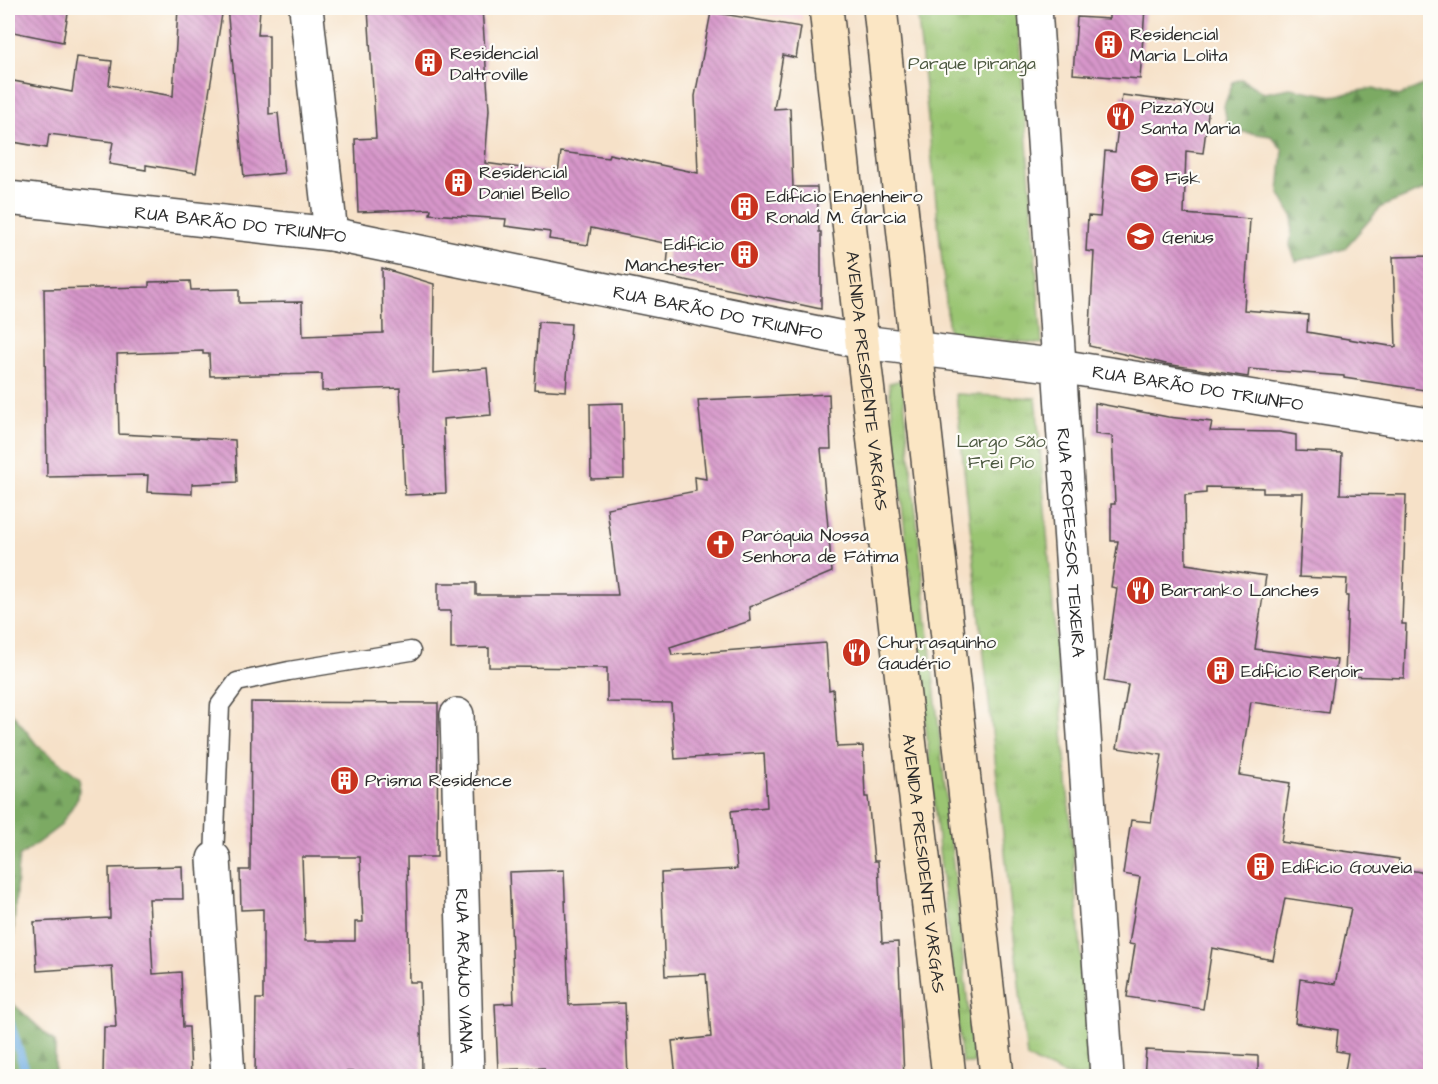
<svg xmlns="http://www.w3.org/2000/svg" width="1438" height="1084" font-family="'Architects Daughter',sans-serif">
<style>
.built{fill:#f6cfd7}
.grass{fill:url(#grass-tufts);stroke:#62784e;stroke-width:1.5}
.forest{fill:url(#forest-firs);stroke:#536a48;stroke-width:1.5}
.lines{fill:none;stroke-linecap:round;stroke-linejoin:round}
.stream{stroke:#70ade2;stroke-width:9}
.building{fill:url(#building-back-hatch);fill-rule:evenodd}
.service-casing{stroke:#494643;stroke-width:21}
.minor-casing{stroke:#494643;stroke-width:36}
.tertiary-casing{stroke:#494643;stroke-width:36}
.secondary-casing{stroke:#494643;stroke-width:36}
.service{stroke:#fff;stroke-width:18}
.minor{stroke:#fff;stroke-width:33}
.tertiary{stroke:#fff;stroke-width:33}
.secondary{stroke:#fbe6c4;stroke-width:33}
.labels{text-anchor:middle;stroke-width:4.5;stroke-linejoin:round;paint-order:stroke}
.poi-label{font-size:18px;fill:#2b2b2b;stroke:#fdfcf7;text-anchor:start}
.park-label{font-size:18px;fill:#4c5940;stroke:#fdfcf7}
.street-label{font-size:18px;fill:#2b2b2b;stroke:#fdfcf7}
</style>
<defs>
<pattern id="grass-tufts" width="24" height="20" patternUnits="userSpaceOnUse" patternTransform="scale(1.5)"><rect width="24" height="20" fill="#9ac572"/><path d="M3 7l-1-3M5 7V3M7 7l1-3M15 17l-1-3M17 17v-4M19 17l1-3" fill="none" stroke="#85a963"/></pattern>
<pattern id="forest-firs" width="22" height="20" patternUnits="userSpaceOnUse" patternTransform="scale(1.5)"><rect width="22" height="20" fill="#7baa64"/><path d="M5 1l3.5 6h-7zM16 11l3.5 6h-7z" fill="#658b53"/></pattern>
<pattern id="building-back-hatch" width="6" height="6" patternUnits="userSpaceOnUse" patternTransform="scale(1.5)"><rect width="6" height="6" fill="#d796ca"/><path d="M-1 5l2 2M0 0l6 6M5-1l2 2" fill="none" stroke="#af7ba4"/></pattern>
</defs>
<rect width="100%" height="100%" fill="#fdfcf7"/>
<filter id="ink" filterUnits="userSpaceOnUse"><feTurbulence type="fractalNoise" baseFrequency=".0167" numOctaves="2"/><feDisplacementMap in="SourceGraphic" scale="12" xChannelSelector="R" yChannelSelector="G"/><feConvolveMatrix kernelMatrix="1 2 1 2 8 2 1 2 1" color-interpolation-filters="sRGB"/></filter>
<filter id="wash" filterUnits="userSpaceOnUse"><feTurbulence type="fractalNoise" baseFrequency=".008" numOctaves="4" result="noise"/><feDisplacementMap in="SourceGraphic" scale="24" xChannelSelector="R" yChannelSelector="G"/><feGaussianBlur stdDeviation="1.35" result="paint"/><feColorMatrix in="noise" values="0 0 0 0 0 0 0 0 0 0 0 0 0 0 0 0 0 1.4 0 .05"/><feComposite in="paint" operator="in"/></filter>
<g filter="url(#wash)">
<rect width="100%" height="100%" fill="#f6e1c8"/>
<polygon class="built" points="721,8 801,8 802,21"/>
<g class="grass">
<polygon points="917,8 1017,8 1042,344 949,333"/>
<polygon points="902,380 974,1063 962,1063 889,383"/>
<polygon points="956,394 1036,398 1091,1076 1068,1076 1027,1058"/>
</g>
<g class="forest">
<polygon points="1241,79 1264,93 1290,88 1333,96 1374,88 1399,96 1429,82 1422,118 1424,146 1430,161 1429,188 1381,207 1344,249 1296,261 1290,246 1293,218 1279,192 1283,150 1271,136 1243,132 1227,123 1224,106 1233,82"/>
<polygon points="8,708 37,745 80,778 78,798 60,826 19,857 17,873 10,1001 55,1042 55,1076 8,1076"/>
</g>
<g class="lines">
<polyline class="stream" points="8,1017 27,1076"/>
</g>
<g id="blocks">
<g class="building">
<polygon points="8,8 69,8 63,42 8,31"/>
<polygon points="178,8 223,8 196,173 146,165 146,170 109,164 113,142 49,134 47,148 8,141 8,80 72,92 77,57 112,61 109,85 173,96"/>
<polygon points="227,8 260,8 258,35 269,35 269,114 278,113 284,173 244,177"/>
<polygon points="382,8 482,8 489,110 485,163 558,173 561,152 608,158 609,154 698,173 695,96 711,12 801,27 796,58 783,55 774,109 790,108 793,187 817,187 819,232 821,232 821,309 666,276 669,244 591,228 588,245 549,239 550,232 505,226 506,219 430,214 431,209 358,212 355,139 376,138 368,9"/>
<polygon points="1109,8 1145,8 1140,79 1073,74 1077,17 1109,19"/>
<polygon points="1122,95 1209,106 1203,153 1186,151 1184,214 1250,219 1244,310 1308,315 1307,332 1396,347 1393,257 1431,256 1431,391 1344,378 1344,376 1249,369 1248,377 1166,364 1089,346 1094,252 1086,251 1088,216 1100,217 1105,151 1115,152"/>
<polygon points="382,268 434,284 433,373 487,368 491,415 443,419 446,493 405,495 400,388 322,391 322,374 210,376 209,354 203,354 203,351 117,354 119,434 235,440 237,482 192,484 192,494 147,492 148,475 47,477 44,289 149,287 149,282 190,281 191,290 239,289 239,303 302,302 303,336 383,333"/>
<polygon points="538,322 571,324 566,391 534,389"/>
<polygon points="829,394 831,449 821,449 832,572 749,607 750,621 670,647 672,655 826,643 829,690 833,689 837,747 863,746 865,797 868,797 874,861 878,861 882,943 898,942 904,1077 676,1077 672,1041 711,1037 706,974 665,976 661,873 737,869 731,811 767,807 764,753 675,759 671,703 607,702 607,668 489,667 489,648 451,649 451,611 438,611 438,583 476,583 476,595 618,595 607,508 696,491 695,477 706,479 698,400"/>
<polygon points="623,403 624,478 591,479 590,404"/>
<polygon points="1095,403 1168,417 1212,422 1210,431 1279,432 1296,435 1296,451 1342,453 1340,494 1406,495 1402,624 1406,624 1404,678 1345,676 1348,596 1346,596 1347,579 1299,577 1303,493 1263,493 1263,488 1206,487 1206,493 1185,495 1186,564 1266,576 1255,649 1337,660 1329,713 1251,702 1239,775 1290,783 1281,842 1399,859 1398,868 1431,874 1431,1040 1424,1077 1344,1077 1348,1053 1336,1051 1338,1030 1295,1023 1300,979 1335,984 1351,908 1285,898 1273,960 1212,948 1203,1009 1127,997 1135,945 1129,944 1140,877 1123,874 1131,820 1151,822 1162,755 1117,748 1128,685 1104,681 1117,588 1111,587 1118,541 1111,541 1111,504 1115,504 1112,436 1095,434"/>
<path d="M251 702 438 703 437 857H407L409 982H420L422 1071 336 1072 337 1075 310 1077H255L256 999H263V909L241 910 240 870H250ZM302 857H360L363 922H355V941H305Z"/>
<polygon points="182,866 183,899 149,899 153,974 181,972 183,1027 189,1027 191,1077 103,1077 104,1027 116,1027 112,966 37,971 34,922 110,918 109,868"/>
<polygon points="564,870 569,1005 625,1003 628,1077 545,1077 544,1068 498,1070 495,1004 514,1003 509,872"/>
<polygon points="1146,1050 1258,1056 1258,1077 1144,1077"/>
</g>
</g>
</g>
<g filter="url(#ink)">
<use href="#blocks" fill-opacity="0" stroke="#494643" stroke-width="1.5"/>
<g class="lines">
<defs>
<polyline id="service" points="214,859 220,705 237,682 289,671 411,651"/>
<g id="minor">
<polyline points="306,8 331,234"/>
<path id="s1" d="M1035 8 1107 1076"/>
<path id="s2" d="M457 715 467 1076"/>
<polyline points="214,859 228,1076"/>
</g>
<g id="tertiary">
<path id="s3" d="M8 198 331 234 862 342 1059 366 1430 425"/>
</g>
<g id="secondary">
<path id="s4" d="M826 8 862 342 949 1076"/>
<polyline points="880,8 922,405 997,1076"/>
</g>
</defs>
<use href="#service" class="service-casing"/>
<use href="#minor" class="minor-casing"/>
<use href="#tertiary" class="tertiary-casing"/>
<use href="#secondary" class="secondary-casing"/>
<use href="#service" class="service"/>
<use href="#minor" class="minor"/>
<use href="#tertiary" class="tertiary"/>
<use href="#secondary" class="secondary"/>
</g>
</g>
<defs>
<symbol id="building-disc" viewBox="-11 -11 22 22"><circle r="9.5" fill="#c8321e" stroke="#fdfcf7"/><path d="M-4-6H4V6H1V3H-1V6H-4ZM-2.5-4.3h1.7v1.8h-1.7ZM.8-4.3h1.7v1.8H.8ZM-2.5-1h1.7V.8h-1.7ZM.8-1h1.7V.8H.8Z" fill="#fff"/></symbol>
<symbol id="restaurant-disc" viewBox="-11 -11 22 22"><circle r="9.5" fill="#c8321e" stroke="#fdfcf7"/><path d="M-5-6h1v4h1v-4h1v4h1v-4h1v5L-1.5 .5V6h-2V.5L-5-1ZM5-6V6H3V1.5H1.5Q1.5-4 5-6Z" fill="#fff"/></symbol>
<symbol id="school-disc" viewBox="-11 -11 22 22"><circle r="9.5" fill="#c8321e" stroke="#fdfcf7"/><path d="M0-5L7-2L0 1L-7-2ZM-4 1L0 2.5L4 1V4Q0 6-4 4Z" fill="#fff"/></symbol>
<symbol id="church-disc" viewBox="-11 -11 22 22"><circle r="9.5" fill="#c8321e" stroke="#fdfcf7"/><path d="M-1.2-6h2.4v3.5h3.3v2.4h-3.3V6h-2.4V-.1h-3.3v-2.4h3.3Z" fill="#fff"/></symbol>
</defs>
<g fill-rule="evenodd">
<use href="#building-disc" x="1092" y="28" width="33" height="33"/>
<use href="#building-disc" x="412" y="46" width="33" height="33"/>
<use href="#restaurant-disc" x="1104" y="100" width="33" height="33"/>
<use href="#school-disc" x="1128" y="162" width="33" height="33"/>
<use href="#building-disc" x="442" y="166" width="33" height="33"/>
<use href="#building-disc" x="728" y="190" width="33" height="33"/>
<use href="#school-disc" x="1124" y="220" width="33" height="33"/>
<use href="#building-disc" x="728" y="238" width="33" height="33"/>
<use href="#church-disc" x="704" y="528" width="33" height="33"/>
<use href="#restaurant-disc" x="1124" y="574" width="33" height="33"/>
<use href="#restaurant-disc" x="840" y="636" width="33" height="33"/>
<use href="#building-disc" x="1204" y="654" width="33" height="33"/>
<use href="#building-disc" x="328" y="764" width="33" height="33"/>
<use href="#building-disc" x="1244" y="850" width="33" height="33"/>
</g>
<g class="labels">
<g class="poi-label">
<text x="1130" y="40">Residencial<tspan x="1130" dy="21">Maria Lolita</tspan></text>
<text x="450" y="59">Residencial<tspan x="450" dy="21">Daltroville</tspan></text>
<text x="1141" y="113">PizzaYOU<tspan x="1141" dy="21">Santa Maria</tspan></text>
<text x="479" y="178">Residencial<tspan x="479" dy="21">Daniel Bello</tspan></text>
<text x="1165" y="184">Fisk</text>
<text x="766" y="202">Edifício Engenheiro<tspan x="766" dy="21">Ronald M. Garcia</tspan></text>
<text x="1162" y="243">Genius</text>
<text x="724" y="250" text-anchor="end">Edifício<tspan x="724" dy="21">Manchester</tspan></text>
<text x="742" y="541">Paróquia Nossa<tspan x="742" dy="21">Senhora de Fátima</tspan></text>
<text x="1161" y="596">Barranko Lanches</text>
<text x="878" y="648">Churrasquinho<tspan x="878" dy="21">Gaudério</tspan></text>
<text x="1241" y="677">Edifício Renoir</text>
<text x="365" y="786">Prisma Residence</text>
<text x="1282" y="873">Edifício Gouveia</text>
</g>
<g class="park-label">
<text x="972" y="69">Parque Ipiranga</text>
<text x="1001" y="447">Largo São<tspan x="1001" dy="21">Frei Pio</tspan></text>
</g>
<g class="street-label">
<text dy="6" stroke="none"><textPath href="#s3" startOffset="234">RUA BARÃO DO TRIUNFO</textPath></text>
<text dy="6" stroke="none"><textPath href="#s3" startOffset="720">RUA BARÃO DO TRIUNFO</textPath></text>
<text dy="6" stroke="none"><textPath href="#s4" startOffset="375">AVENIDA PRESIDENTE VARGAS</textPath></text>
<text dy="6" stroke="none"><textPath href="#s3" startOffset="1206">RUA BARÃO DO TRIUNFO</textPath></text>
<text dy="6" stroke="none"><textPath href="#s1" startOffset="536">RUA PROFESSOR TEIXEIRA</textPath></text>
<text dy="6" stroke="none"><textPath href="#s4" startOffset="861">AVENIDA PRESIDENTE VARGAS</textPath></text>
<text dy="6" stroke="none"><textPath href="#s2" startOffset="256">RUA ARAÚJO VIANA</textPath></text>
</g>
</g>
<rect width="1438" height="1084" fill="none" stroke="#fdfcf7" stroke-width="30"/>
</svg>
